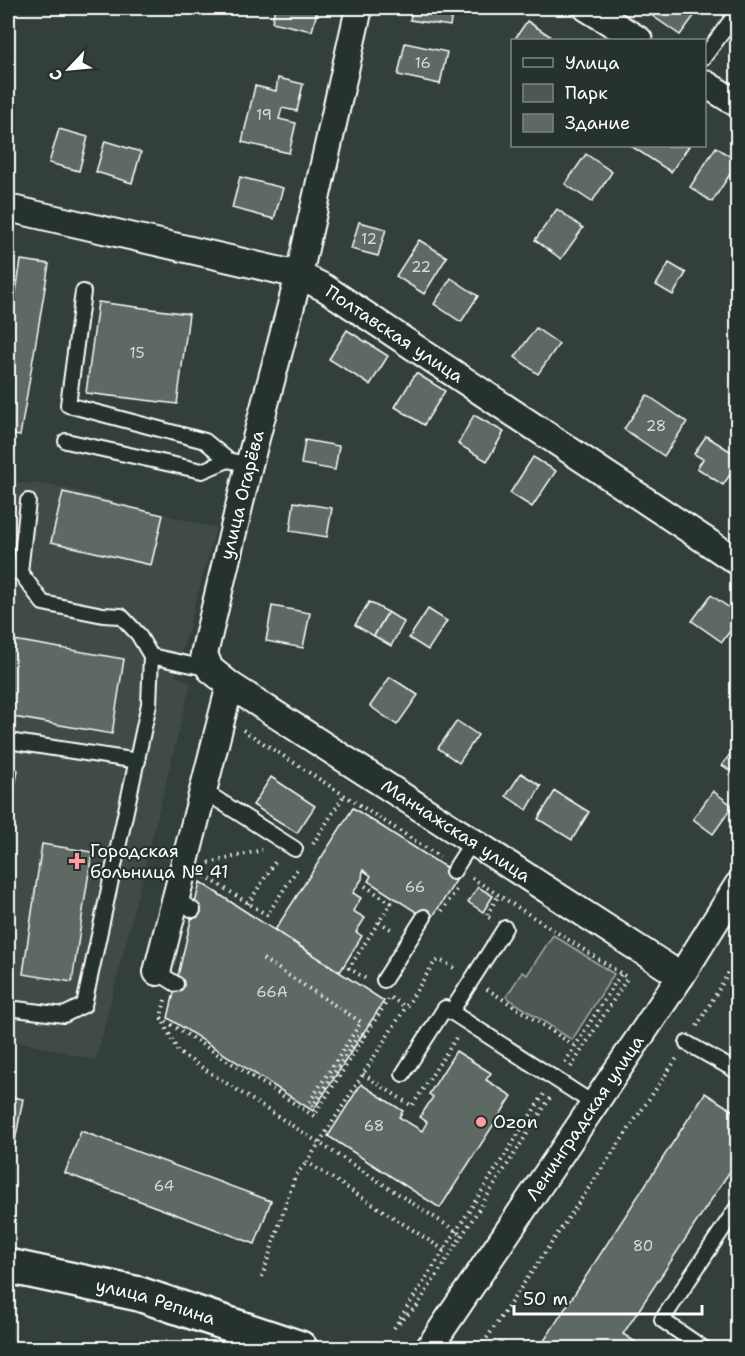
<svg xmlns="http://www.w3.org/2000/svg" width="745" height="1356" font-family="'Shantell Sans',sans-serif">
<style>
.built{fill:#404c47}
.green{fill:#4d5853;stroke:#a6aca9;stroke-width:1.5}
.building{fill:#5f6964;stroke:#fff;stroke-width:1.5}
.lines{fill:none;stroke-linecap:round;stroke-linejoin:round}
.lane-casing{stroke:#fff;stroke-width:18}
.street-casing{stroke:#fff;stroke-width:30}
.secondary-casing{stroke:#fff;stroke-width:38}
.path{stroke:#fff;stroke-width:4;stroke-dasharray:1.5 4.5;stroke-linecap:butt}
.lane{stroke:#26332d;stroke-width:14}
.street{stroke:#26332d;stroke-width:26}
.secondary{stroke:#26332d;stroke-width:33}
.poi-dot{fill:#ff9aa2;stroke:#26332d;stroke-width:2}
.labels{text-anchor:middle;stroke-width:4.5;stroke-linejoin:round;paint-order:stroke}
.number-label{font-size:15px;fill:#d7dad8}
.street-label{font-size:18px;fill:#fff;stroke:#26332d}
.poi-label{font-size:18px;fill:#fff;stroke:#26332d;text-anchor:start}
</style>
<rect width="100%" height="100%" fill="#333f3a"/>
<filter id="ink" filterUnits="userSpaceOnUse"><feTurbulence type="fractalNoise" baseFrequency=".0167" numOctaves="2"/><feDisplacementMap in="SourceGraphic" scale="12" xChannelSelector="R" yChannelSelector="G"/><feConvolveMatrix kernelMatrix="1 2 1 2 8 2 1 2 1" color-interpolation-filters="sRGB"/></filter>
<g filter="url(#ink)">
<polygon class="built" points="8,482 52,485 216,528 175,676 191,683 96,1060 8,1039"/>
<polygon class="green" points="553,935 614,974 572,1040 506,997 522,972 527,975"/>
<g class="building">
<polygon points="275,8 318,8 312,31 272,22"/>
<polygon points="412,8 453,8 450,26 410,20"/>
<polygon points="641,8 700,8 680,35"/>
<polygon points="527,21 550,36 547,40 514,40"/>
<polygon points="405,43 447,52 440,84 398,75"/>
<polygon points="278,78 303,84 297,111 282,108 279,119 296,123 289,153 242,142 255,86 276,91"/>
<polygon points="59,129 88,137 79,171 49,163"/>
<polygon points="105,141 141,152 132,183 96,172"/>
<polygon points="631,146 689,146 671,172"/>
<polygon points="716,147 738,162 712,202 690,187"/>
<polygon points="586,154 612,172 592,202 565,184"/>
<polygon points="240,177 283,188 274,219 232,208"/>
<polygon points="557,209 583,228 561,259 535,240"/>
<polygon points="359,222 386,229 378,256 351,249"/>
<polygon points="419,240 447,257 424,294 396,276"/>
<polygon points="21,260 49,264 20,436 8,434 8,343"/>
<polygon points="669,263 686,273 673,295 656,285"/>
<polygon points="451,278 478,296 461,322 434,304"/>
<polygon points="98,302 189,314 177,404 86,393"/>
<polygon points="536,328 559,344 538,374 515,357"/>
<polygon points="347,330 388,356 370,385 329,359"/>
<polygon points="416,373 445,391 424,425 395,407"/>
<polygon points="647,395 687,422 664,456 624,429"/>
<polygon points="474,415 504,432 487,461 458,444"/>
<polygon points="706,436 738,456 738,463 723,485 697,468 703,459 694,454"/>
<polygon points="305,440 339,446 335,470 301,464"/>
<polygon points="533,457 556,471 532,507 510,493"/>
<polygon points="63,492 163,515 151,565 51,542"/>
<polygon points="294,502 332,508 327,537 290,531"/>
<polygon points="711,595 738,614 738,620 722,642 692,621"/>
<polygon points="369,602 388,612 374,636 355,625"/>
<polygon points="272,606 310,613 303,648 266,641"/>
<polygon points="428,609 447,621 428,650 409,638"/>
<polygon points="388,612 404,622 391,646 374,636"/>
<polygon points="8,639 124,659 112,734 8,716"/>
<polygon points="390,677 418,695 397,725 370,706"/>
<polygon points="457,721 478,735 459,763 438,748"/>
<polygon points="737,745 738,745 738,776 722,765"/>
<polygon points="8,768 18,770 8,826"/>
<polygon points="521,773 541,786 527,810 506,796"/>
<polygon points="271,777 315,806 297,833 253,805"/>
<polygon points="555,791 589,812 572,840 538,819"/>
<polygon points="713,791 733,806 713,834 693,819"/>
<polygon points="353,808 459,876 430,921 368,881 371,876 363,870 362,879 353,893 361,898 353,911 365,918 356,932 362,936 340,972 275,930"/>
<polygon points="42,844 92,852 72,982 23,974"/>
<polygon points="200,882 384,1001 313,1111 168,1018"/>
<polygon points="478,887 493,896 483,912 468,902"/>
<polygon points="456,1051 491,1073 486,1080 512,1096 440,1208 328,1136 361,1084 403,1111 399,1117 422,1131 427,1122 420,1117 433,1097 429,1094"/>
<polygon points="705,1093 738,1114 738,1159 623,1334 645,1348 543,1348 540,1347"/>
<polygon points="8,1096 23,1099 14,1147 8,1146"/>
<polygon points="81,1131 271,1201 255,1244 65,1173"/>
</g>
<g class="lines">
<defs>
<g id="lane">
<polyline points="704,57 738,11"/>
<polyline points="83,292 68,405 205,441 228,460 249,465"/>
<polyline points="66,441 202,471 228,460"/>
<polyline points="8,571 20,572 43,603 103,615 121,616 138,634 151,656 149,704 84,1005 64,1015 8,1008"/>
<polyline points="20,572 28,501"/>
<polyline points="151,656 210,669"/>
<polyline points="8,741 138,761"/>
<polyline points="204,791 295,849"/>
<polyline points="453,872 472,842"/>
<polyline points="176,899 193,910"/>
<polyline points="157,972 176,984"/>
<polyline points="384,980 424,917"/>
<polyline points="451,1012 505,928"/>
<polyline points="687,1043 738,1072"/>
<polyline points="403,1074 445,1008 594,1104"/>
<polyline points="703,1348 662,1320 738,1206"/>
</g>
<g id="street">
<path id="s1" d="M359 8 299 275 249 465 204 654 210 669 230 685 681 976"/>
<polyline points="587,8 639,40"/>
<polyline points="704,83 738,104"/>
<path id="s2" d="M8 208 299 275 325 288 738 562"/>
<polyline points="157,972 230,685"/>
<path id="s3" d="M429 1348 681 976 738 885"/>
</g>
<g id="secondary">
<path id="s4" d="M8 1266 139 1294 300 1348"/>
</g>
</defs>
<use href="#lane" class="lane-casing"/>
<use href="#street" class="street-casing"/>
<use href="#secondary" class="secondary-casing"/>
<g class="path">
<polyline points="243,730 440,857"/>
<polyline points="313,844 345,794"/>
<polyline points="209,863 262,850"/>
<polyline points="205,876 267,915 298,868"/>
<polyline points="472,878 628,978"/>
<polyline points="365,886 391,903 349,968 366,979"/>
<polyline points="248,904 277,859"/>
<polyline points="442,911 456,890"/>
<polyline points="490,918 486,916 499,895"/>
<polyline points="379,922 394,931"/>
<polyline points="263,959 361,1022 309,1103 313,1106 360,1033 363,1034"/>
<polyline points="487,989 575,1046"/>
<polyline points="391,998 406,1007"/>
<polyline points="165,1000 161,1017 178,1052 462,1235"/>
<polyline points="161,1018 314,1116 365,1036 363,1034"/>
<polyline points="697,1026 738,957"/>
<polyline points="365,1036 389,998"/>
<polyline points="565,1062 622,972"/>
<polyline points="571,1067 628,977"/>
<polyline points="363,1074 412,1106 456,1038"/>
<polyline points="444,1250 307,1162 434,963 439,960 446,963 456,969"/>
<polyline points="262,1277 295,1176 307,1162"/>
<polyline points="399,1323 417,1306 550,1098"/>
<polyline points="394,1328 544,1094"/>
<polyline points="480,1348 677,1058"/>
</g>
<use href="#lane" class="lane"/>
<use href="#street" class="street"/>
<use href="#secondary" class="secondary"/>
</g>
</g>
<g class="poi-dot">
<path d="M74 852h6v6h6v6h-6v6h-6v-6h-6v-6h6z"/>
<circle cx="481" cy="1122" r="6"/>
</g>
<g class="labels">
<g class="number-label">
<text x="423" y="68">16</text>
<text x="264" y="120">19</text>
<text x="369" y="244">12</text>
<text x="421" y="272">22</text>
<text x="137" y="358">15</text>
<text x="656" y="431">28</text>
<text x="415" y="892">66</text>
<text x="272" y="997">66А</text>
<text x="374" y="1131">68</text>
<text x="164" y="1191">64</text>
<text x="643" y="1251">80</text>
</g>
<g class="street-label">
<text dy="6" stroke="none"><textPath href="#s2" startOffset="411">Полтавская улица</textPath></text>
<text transform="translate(242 495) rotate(-76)" y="6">улица Огарёва</text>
<text dy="6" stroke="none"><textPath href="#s1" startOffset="975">Манчажская улица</textPath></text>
<text dy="6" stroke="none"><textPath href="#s3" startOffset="278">Ленинградская улица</textPath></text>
<text dy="6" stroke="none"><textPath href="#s4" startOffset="152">улица Репина</textPath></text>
</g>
<g class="poi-label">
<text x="90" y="857">Городская<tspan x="90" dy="21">больница № 41</tspan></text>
<text x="493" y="1128">Ozon</text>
</g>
</g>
<rect width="745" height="1356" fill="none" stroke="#26332d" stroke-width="30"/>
<rect x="15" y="15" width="715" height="1326" fill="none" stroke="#fff" stroke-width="2" filter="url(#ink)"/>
<rect x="511" y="39" width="195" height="108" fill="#26332d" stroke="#7d8581" stroke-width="1.5"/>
<rect x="523" y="58" width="30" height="9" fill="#26332d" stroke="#7d8581" stroke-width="1.5"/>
<text x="565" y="69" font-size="18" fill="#ffffff">Улица</text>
<rect x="523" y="84" width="30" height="18" fill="#4d5853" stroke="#7d8581" stroke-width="1.5"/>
<text x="565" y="99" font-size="18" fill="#ffffff">Парк</text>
<rect x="523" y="114" width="30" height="18" fill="#5f6964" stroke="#7d8581" stroke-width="1.5"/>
<text x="565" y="129" font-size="18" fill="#ffffff">Здание</text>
<g transform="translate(69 69) rotate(244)" stroke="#26332d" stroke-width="4.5" paint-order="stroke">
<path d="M0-4.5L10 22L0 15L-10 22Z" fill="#ffffff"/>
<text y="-9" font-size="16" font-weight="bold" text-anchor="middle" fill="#ffffff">С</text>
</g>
<path d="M514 1305v9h188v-9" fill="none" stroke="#ffffff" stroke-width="3"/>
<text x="523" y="1305" font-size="18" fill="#ffffff" stroke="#26332d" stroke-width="4.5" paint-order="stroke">50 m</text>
</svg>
